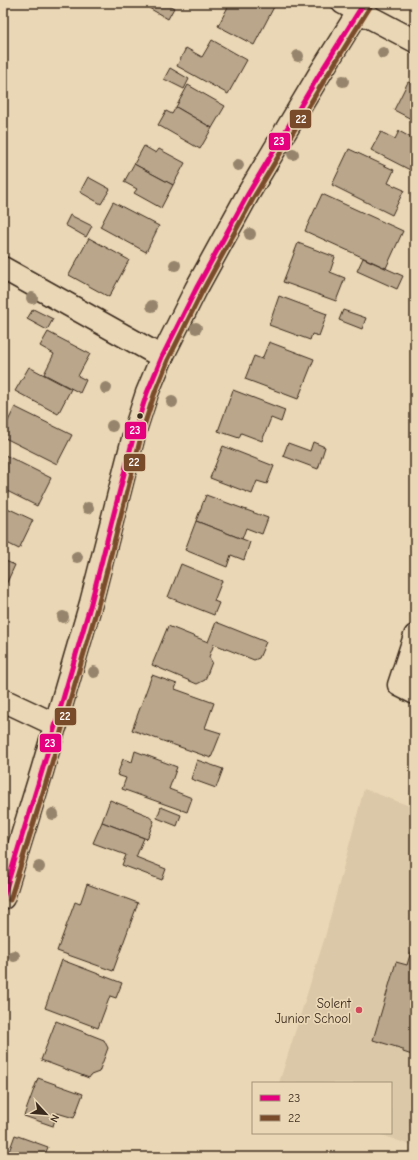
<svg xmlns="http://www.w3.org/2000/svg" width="418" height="1160" font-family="'Comic Neue',sans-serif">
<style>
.built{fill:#dbc8a8}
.building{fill:#b9a68b;stroke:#3b2a1e}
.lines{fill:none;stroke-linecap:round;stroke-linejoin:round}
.minor-casing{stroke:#3b2a1e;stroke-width:25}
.minor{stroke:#ead7b5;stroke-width:22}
.bus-1-casing{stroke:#ead7b5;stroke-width:8}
.bus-2-casing{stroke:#ead7b5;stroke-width:8}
.bus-1{stroke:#e5007d;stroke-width:5}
.bus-2{stroke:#7a4b2a;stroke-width:5}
.tree{fill:#96846c}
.bus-dot{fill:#3b2a1e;stroke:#ead7b5;stroke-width:1.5}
.poi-dot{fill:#d1495b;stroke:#ead7b5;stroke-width:1.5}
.labels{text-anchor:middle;stroke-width:3.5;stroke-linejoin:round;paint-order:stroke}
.poi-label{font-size:13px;fill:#3b2a1e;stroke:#ead7b5;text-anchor:end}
.line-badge{stroke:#ead7b5;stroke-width:1.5}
.badge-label{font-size:11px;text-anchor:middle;font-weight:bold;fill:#fff}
</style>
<rect width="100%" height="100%" fill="#ead7b5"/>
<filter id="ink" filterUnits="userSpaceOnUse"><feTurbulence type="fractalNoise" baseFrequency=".025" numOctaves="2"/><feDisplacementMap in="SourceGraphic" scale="8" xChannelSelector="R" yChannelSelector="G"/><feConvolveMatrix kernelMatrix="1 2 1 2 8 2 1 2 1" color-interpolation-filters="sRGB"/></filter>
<g filter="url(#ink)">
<polygon class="built" points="364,789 415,808 415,1147 377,1133 391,1133 391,1083 279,1083 325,937"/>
<g class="building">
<polygon points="152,3 165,3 174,8 168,19 149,8"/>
<polygon points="230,3 276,3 254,45 218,26"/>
<polygon points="212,40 247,60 228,94 177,66 186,48 202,57"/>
<polygon points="170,68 189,79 184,89 164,79"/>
<polygon points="408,82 415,85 415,121 394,110"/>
<polygon points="188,85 225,106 212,128 176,107"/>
<polygon points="176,107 212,128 200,149 158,125 166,111 172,114"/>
<polygon points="399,131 415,140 415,160 410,170 371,150 381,132 395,139"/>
<polygon points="144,146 156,153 159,149 185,163 173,185 134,164"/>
<polygon points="349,149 394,170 388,183 404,190 392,215 332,185"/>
<polygon points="134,164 173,185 161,208 134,193 137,189 124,182"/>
<polygon points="88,177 110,189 101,204 80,192"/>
<polygon points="322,194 403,231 386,268 305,231"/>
<polygon points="113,202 159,226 146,252 100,227"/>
<polygon points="70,215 92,226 86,237 65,225"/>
<polygon points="89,238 129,260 109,297 69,275"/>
<polygon points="298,243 335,257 330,272 345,278 336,301 283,282"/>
<polygon points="363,258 403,276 397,289 357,271"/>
<polygon points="279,296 327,314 319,336 312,334 310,340 269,325"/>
<polygon points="33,309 53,319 47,330 27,319"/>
<polygon points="343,310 366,318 362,329 339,320"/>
<polygon points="48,332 90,354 78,376 86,380 80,393 44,374 54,354 40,346"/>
<polygon points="269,342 314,359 298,399 245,379 254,356 262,359"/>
<polygon points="29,367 71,389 58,414 15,391"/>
<polygon points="233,390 285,410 281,422 271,418 262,441 241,433 239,438 218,431"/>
<polygon points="15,407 72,435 57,464 3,437 3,431"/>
<polygon points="313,442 325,447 318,469 283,456 288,443 310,451"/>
<polygon points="223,446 274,466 267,484 257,481 252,494 210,478"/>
<polygon points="3,454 51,478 37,506 3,489"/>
<polygon points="206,495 268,518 262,534 246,528 242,539 196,521"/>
<polygon points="3,506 33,520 19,549 3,541"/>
<polygon points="196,521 250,542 244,560 231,555 227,567 185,550"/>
<polygon points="3,560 15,565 3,591"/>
<polygon points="181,564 222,581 214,601 219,603 214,615 168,597"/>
<polygon points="216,622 266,642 259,658 254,660 214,644 209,657 212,662 205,680 197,684 152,665 168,626 208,642"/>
<polygon points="152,675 177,684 175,689 214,703 205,728 221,733 211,758 132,730"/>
<polygon points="135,751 177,767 169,789 192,798 187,812 122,789 126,778 117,775 123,759 132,762"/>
<polygon points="197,760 223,769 216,788 191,779"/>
<polygon points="110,800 147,815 154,821 147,839 102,822"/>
<polygon points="161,807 181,815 177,826 157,818"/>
<polygon points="102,822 144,838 136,857 166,869 162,880 122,865 126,855 93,843"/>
<polygon points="87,884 138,903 113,971 57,951 75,902 80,904"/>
<polygon points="415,938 415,1056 403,1052 403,1049 373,1040 396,962 407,965"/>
<polygon points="62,960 122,983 116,998 110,996 98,1028 45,1008"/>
<polygon points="56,1021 104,1040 108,1048 99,1072 91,1075 89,1078 41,1060"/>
<polygon points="38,1078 83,1094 74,1118 57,1113 53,1126 24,1116"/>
<polygon points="15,1135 48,1147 44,1157 7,1157"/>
</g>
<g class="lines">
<defs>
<g id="minor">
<polyline points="343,3 415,41"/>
<polyline points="3,268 162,357"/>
<polyline points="415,636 399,685 415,693"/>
<polyline points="3,700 56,725"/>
<polyline points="3,898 42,771 91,603 136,427 147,393 162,357 196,289 248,194 319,75 364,3"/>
</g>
</defs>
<use href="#minor" class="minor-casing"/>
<use href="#minor" class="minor"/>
<defs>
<polyline id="bus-1" points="3,898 42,771 91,603 136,427 147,393 162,357 196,289 248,194 319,75 364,3"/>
<polyline id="bus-2" points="10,900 49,773 98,605 143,429 154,395 168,360 202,292 254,197 325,79 370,7"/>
</defs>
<use href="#bus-1" class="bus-1-casing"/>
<use href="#bus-2" class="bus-2-casing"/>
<use href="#bus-1" class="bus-1"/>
<use href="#bus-2" class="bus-2"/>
</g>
<g class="tree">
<circle cx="383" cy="53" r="6"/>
<circle cx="298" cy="56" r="6"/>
<circle cx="343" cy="81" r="6"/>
<circle cx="293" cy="154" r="6"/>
<circle cx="238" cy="165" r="6"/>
<circle cx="250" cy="234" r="6"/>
<circle cx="175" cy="265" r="6"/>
<circle cx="32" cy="298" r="6"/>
<circle cx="152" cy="306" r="6"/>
<circle cx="196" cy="328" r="6"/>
<circle cx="106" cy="388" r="6"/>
<circle cx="172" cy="402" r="6"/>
<circle cx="112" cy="426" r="6"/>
<circle cx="88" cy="508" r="6"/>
<circle cx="77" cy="557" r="6"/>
<circle cx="63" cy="617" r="6"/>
<circle cx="94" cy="672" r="6"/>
<circle cx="53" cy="814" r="6"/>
<circle cx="39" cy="867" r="6"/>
<circle cx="14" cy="956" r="6"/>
</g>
</g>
<circle class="bus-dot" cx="140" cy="416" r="3.5"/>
<circle class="poi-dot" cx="359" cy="1010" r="4"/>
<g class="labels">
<g class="poi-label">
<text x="351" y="1008">Solent<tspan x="351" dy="15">Junior School</tspan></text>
</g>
</g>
<g class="line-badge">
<rect x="289" y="109" width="23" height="20" rx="4" fill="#7a4b2a"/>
<rect x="268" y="132" width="23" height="19" rx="4" fill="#e5007d"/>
<rect x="124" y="421" width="23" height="19" rx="4" fill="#e5007d"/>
<rect x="123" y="453" width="23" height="19" rx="4" fill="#7a4b2a"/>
<rect x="54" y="707" width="23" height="19" rx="4" fill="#7a4b2a"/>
<rect x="39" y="733" width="23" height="20" rx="4" fill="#e5007d"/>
</g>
<g class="badge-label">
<text x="301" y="123">22</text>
<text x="279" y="145">23</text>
<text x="135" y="434">23</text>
<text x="134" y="466">22</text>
<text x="65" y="720">22</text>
<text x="50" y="747">23</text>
</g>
<rect width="418" height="1160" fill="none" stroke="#ead7b5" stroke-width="16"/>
<rect x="8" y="8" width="402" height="1144" fill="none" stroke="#3b2a1e" stroke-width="1.5" filter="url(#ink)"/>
<rect x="252" y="1082" width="140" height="52" fill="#ead7b5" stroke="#a49279"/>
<rect x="260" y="1095" width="20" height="6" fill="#e5007d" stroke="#a49279"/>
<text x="288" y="1102" font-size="12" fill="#3b2a1e">23</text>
<rect x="260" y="1115" width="20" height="6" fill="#7a4b2a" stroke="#a49279"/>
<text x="288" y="1122" font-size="12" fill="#3b2a1e">22</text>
<g transform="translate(46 1114) rotate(116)" stroke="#ead7b5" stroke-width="3" paint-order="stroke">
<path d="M0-3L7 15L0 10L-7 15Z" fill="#3b2a1e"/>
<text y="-6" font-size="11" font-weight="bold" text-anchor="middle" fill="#3b2a1e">N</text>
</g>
</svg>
